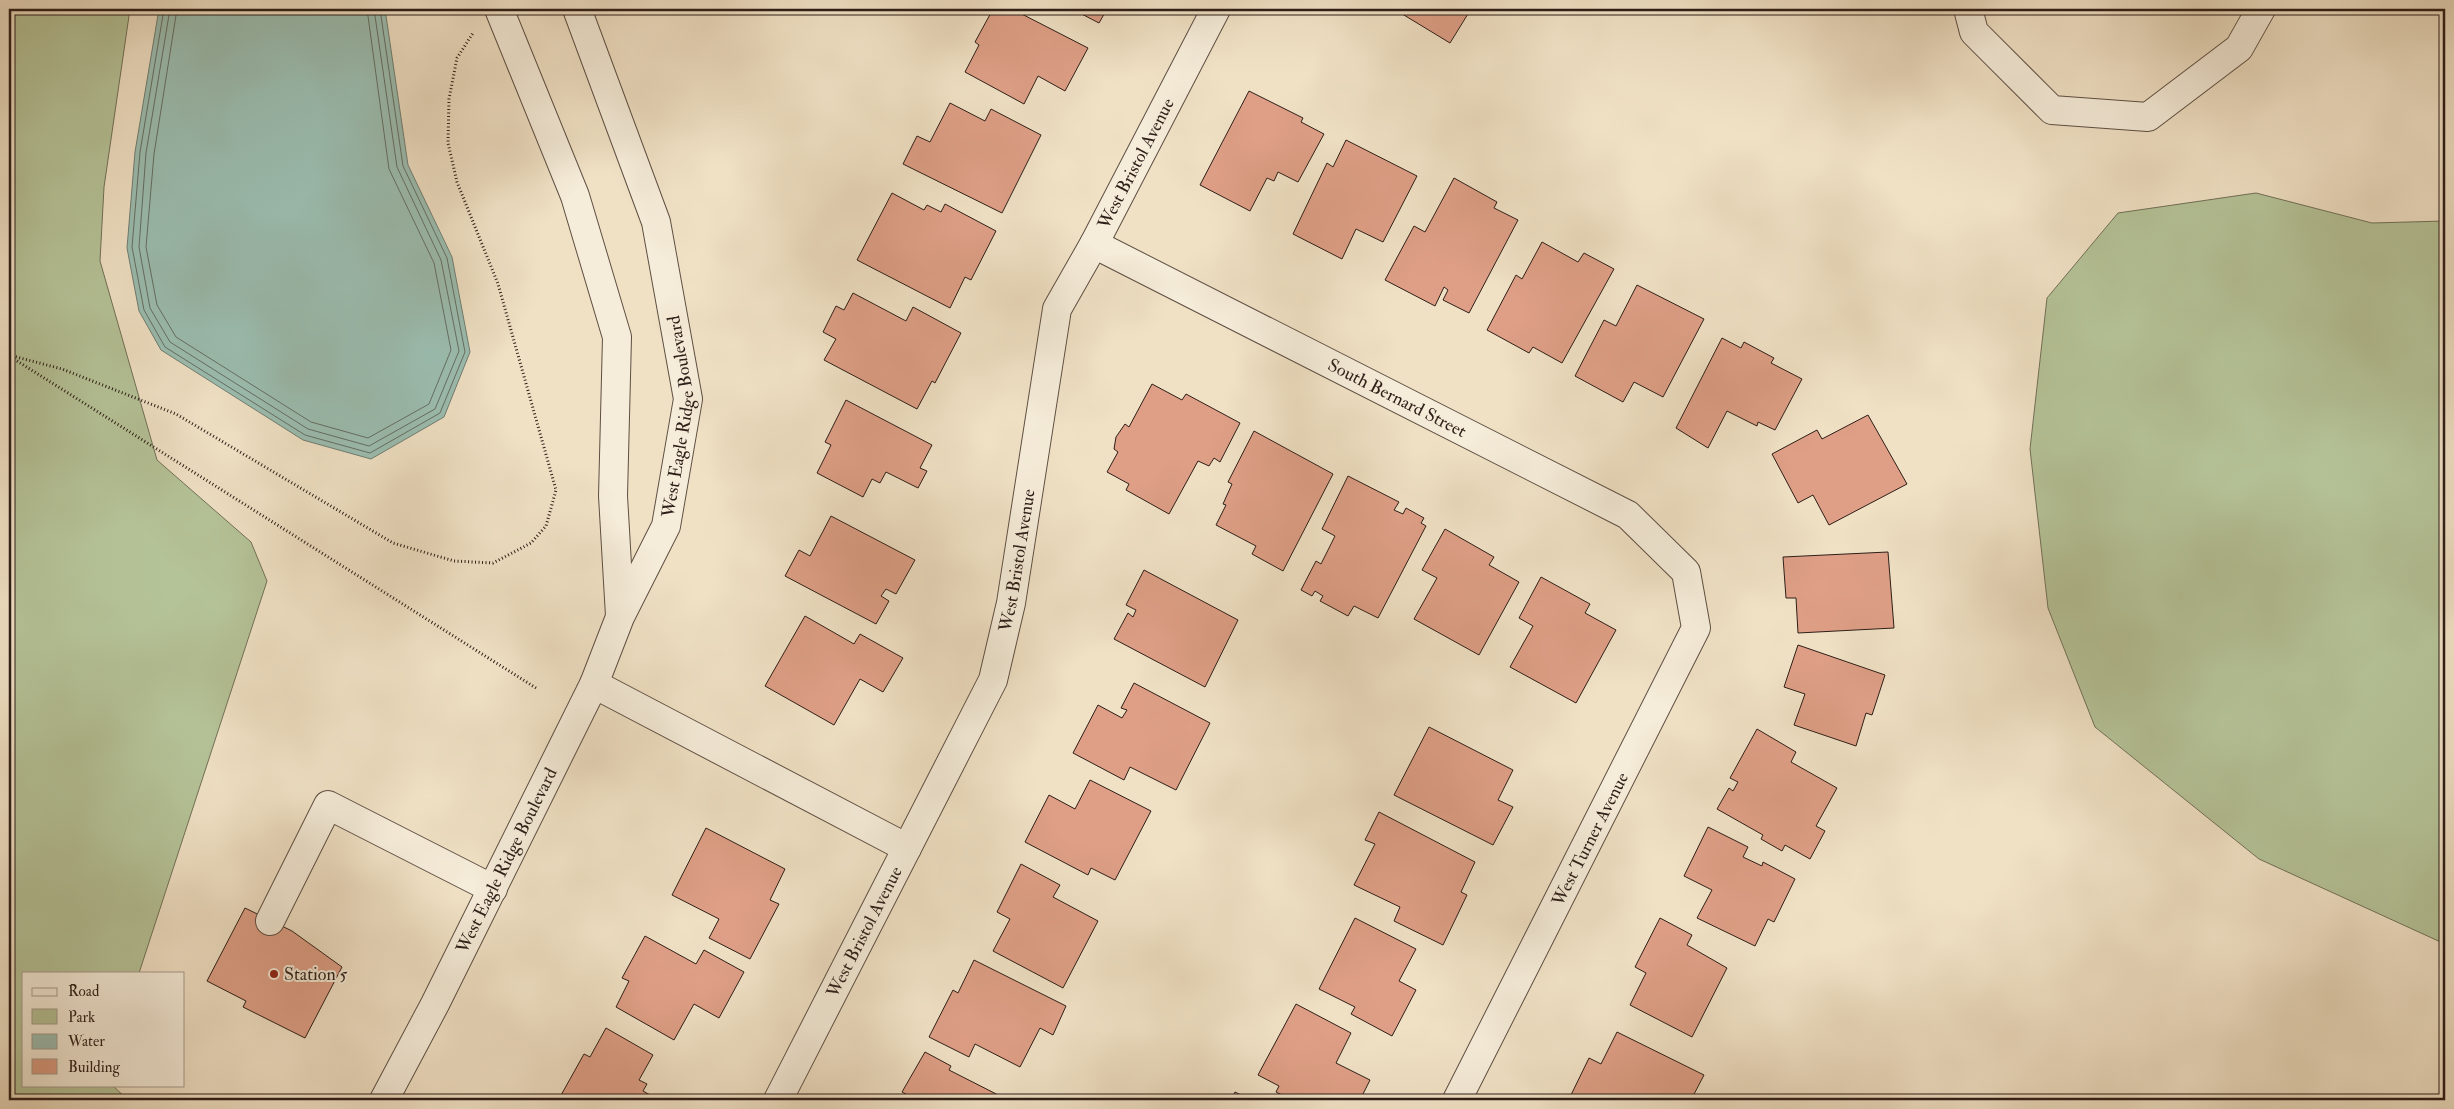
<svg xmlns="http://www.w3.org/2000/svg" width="2454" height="1109" font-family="'IM FELL Double Pica',serif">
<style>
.green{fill:#b5c398;stroke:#717058}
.water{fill:#9bbeb1;stroke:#6f7e74}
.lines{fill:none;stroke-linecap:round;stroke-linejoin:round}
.shore{stroke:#646e64;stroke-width:1}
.building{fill:#de9f86;stroke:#2d1e18}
.minor-casing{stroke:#5e4f43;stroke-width:30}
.path{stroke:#2d1e18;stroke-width:3;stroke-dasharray:1 2.5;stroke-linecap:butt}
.minor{stroke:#f5ecd9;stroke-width:28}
.poi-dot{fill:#8f2418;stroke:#f5ecd9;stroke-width:2}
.labels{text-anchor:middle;stroke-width:4;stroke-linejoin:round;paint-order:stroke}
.street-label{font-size:18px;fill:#2d1e18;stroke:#f5ecd9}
.poi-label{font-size:18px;fill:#2d1e18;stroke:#f5ecd9;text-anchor:start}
</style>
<rect width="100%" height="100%" fill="#f0e1c5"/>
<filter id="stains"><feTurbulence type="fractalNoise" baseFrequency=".004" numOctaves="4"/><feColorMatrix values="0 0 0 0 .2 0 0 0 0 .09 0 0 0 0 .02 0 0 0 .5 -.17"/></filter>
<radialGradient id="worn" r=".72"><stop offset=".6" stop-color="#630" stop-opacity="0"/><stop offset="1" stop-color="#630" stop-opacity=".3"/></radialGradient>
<g class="green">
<polygon points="9,9 130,9 104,187 100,261 157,460 251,542 267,581 139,973 24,973 24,1085 112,1085 128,1100 9,1100"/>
<polygon points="2256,193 2372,223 2445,221 2445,944 2259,859 2095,727 2048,608 2030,449 2047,298 2118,213"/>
</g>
<polygon class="water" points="159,9 385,9 408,165 452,257 470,352 444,417 371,459 303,440 161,350 139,311 127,248 135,152"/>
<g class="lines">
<g class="shore">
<polyline points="164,9 140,152 132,247 144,310 165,347 305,435 370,453 440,413 465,352 447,258 403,166 380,9"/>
<polyline points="170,9 146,153 139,247 150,308 170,342 308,429 369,446 435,409 459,351 441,260 397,167 374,9"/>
<polyline points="177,9 154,154 146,247 157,305 176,337 311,422 368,438 429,404 451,350 434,263 389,169 367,9"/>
</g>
</g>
<g class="building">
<polygon points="993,9 1012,9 1088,48 1065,91 1038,76 1024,104 965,72 979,45 975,42"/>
<polygon points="1072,9 1107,9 1099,23"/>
<polygon points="1394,9 1471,9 1450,43"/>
<polygon points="1249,91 1303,118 1301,122 1324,134 1298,182 1278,172 1274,181 1267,178 1250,211 1200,185"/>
<polygon points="950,103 985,121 991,109 1041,135 1002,213 903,164 917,136 930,142"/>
<polygon points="1346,140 1417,176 1383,242 1356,229 1342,259 1293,234 1327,163 1333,167"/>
<polygon points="1454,178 1497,202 1494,208 1518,220 1469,313 1443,300 1448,290 1444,287 1435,306 1385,280 1414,226 1425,232"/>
<polygon points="892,193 924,210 927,205 941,212 945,204 996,231 971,280 965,277 950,308 857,260"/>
<polygon points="1542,242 1578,262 1584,253 1614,269 1562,363 1533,347 1529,353 1487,330 1516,275 1522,279"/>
<polygon points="1637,285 1704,319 1663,397 1634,382 1623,402 1575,376 1604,320 1616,326"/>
<polygon points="853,293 906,321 913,307 961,333 935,383 932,381 917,409 824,360 836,339 823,332 836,306 844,310"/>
<polygon points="1722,338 1741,348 1744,342 1774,358 1771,363 1802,379 1775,430 1758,422 1757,426 1727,411 1708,448 1676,428"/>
<polygon points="1152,384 1182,400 1186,394 1240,423 1220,462 1214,458 1209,466 1198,461 1169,514 1126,490 1129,484 1107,472 1118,452 1114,449 1116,437 1125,424 1129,427"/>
<polygon points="846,400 932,445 920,468 927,471 918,488 886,472 880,483 872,479 863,497 817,473 831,445 825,442"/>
<polygon points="1868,415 1907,484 1829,525 1813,495 1798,503 1772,454 1817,430 1822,439"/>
<polygon points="1254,431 1333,474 1283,571 1252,554 1256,546 1216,525 1226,505 1223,504 1232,484 1228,482"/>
<polygon points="1348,476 1399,502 1394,510 1403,514 1406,508 1424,518 1421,523 1426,526 1378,618 1354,606 1348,616 1320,601 1323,596 1315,591 1312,596 1301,590 1316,561 1321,564 1335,536 1322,529"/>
<polygon points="831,516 915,560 896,594 886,589 881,596 889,601 876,624 785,576 799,550 810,556"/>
<polygon points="1445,529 1494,557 1489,565 1519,582 1479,655 1414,619 1437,578 1422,570"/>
<polygon points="1888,552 1894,628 1798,633 1796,598 1786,598 1783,557"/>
<polygon points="1144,570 1238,620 1205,687 1114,639 1128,613 1133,617 1136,610 1126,605"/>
<polygon points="1541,577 1590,604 1585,613 1616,630 1576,703 1510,667 1533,626 1519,618"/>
<polygon points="805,616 854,644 860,634 903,658 883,692 860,679 834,725 765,686"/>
<polygon points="1798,645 1885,675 1872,715 1866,713 1856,746 1794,725 1805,694 1784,687"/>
<polygon points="1134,683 1210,723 1176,790 1130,767 1124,780 1073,753 1098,705 1122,718 1127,710 1121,708"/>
<polygon points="1429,727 1513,770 1498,800 1513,807 1493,845 1394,795"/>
<polygon points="1757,729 1796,752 1791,762 1837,788 1816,826 1825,831 1810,859 1785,845 1782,851 1761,839 1763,835 1717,809 1729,788 1733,791 1738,782 1730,778"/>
<polygon points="1090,780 1151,811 1115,880 1091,868 1088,875 1025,842 1049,795 1075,809"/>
<polygon points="1379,812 1475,862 1461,892 1467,895 1443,945 1394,921 1400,907 1354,885 1375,844 1365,840"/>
<polygon points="1708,827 1748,847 1743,857 1762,866 1763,862 1795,879 1774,922 1768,919 1755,946 1697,918 1712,890 1684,876"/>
<polygon points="706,828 785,869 770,900 779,904 750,959 709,938 719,919 672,895"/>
<polygon points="1021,864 1060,885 1053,897 1098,921 1063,988 993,951 1010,919 997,912"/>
<polygon points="245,908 292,931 342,967 305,1038 243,1007 246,1001 207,981"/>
<polygon points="1355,918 1416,949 1399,981 1416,990 1392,1036 1351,1014 1355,1007 1319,989"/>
<polygon points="1660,918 1692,935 1687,945 1727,968 1692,1037 1630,1005 1646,973 1635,967"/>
<polygon points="645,936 696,964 704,950 744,972 719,1018 694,1004 674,1040 616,1007 629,981 622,978"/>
<polygon points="974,960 1066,1006 1053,1035 1040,1028 1020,1067 975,1044 969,1057 929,1037 953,990 958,993"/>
<polygon points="1296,1004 1351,1033 1336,1063 1370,1080 1360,1100 1292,1100 1276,1092 1279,1086 1258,1075"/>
<polygon points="606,1028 653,1055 639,1080 647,1084 643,1091 659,1100 565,1100 560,1097 584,1054 590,1057"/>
<polygon points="1617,1032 1704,1075 1691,1100 1582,1100 1571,1095 1589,1058 1601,1064"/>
<polygon points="925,1052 951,1066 949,1070 1008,1100 917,1100 902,1092"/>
<polygon points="1235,1092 1251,1100 1231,1100"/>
</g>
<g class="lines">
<defs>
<g id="minor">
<polyline points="499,9 575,196 617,337 613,496 620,616"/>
<polyline points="1968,9 1974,32 2052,110 2148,117 2239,48 2261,9"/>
<path id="s1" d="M1094 244 1628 515 1686 572 1696 628 1457 1100"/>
<polyline points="594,684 907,848"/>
<polyline points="270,921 328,805 493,889"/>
<path id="s2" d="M384 1100 435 1004 594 684 620 617 666 526 688 399 656 222 577 9"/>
<path id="s3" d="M778 1100 993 680 1011 603 1057 309 1094 244 1216 9"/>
</g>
</defs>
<use href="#minor" class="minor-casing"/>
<g class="path">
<polyline points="9,355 62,369 176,414 393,543 454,561 493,563 531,543 546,526 556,490 498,284 457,182 448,143 449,99 457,58 473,33"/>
<polyline points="14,359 536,688"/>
</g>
<use href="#minor" class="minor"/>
</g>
<circle class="poi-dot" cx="274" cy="974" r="5"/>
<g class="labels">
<g class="street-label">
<text dy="6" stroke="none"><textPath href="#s3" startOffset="1014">West Bristol Avenue</textPath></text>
<text dy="6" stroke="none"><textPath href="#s1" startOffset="340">South Bernard Street</textPath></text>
<text dy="6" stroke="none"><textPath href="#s2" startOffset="751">West Eagle Ridge Boulevard</textPath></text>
<text dy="6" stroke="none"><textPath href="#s3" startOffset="594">West Bristol Avenue</textPath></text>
<text transform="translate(1590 839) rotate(-63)" y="6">West Turner Avenue</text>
<text dy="6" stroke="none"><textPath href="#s2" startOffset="269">West Eagle Ridge Boulevard</textPath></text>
<text dy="6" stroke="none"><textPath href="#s3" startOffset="189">West Bristol Avenue</textPath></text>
</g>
<g class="poi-label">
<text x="284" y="980">Station 5</text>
</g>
</g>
<rect width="2454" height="1109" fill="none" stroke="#f0e1c5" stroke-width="30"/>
<rect x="10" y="10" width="2434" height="1089" fill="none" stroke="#2d1e18" stroke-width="2.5"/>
<rect x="15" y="15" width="2424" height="1079" fill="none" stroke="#2d1e18"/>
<rect x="22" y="972" width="162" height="115" fill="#f5ecd9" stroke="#a59a8c"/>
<rect x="32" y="988" width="25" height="8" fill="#f5ecd9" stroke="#a59a8c"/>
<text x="68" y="996" font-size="15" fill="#2d1e18">Road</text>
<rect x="32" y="1009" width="25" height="15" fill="#b5c398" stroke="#a59a8c"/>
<text x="68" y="1022" font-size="15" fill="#2d1e18">Park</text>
<rect x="32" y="1034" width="25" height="15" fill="#9bbeb1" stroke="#a59a8c"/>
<text x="68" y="1046" font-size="15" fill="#2d1e18">Water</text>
<rect x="32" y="1059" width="25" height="15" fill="#de9f86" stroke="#a59a8c"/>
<text x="68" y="1072" font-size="15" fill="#2d1e18">Building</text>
<rect width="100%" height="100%" filter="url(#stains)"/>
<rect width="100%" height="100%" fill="url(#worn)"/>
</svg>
